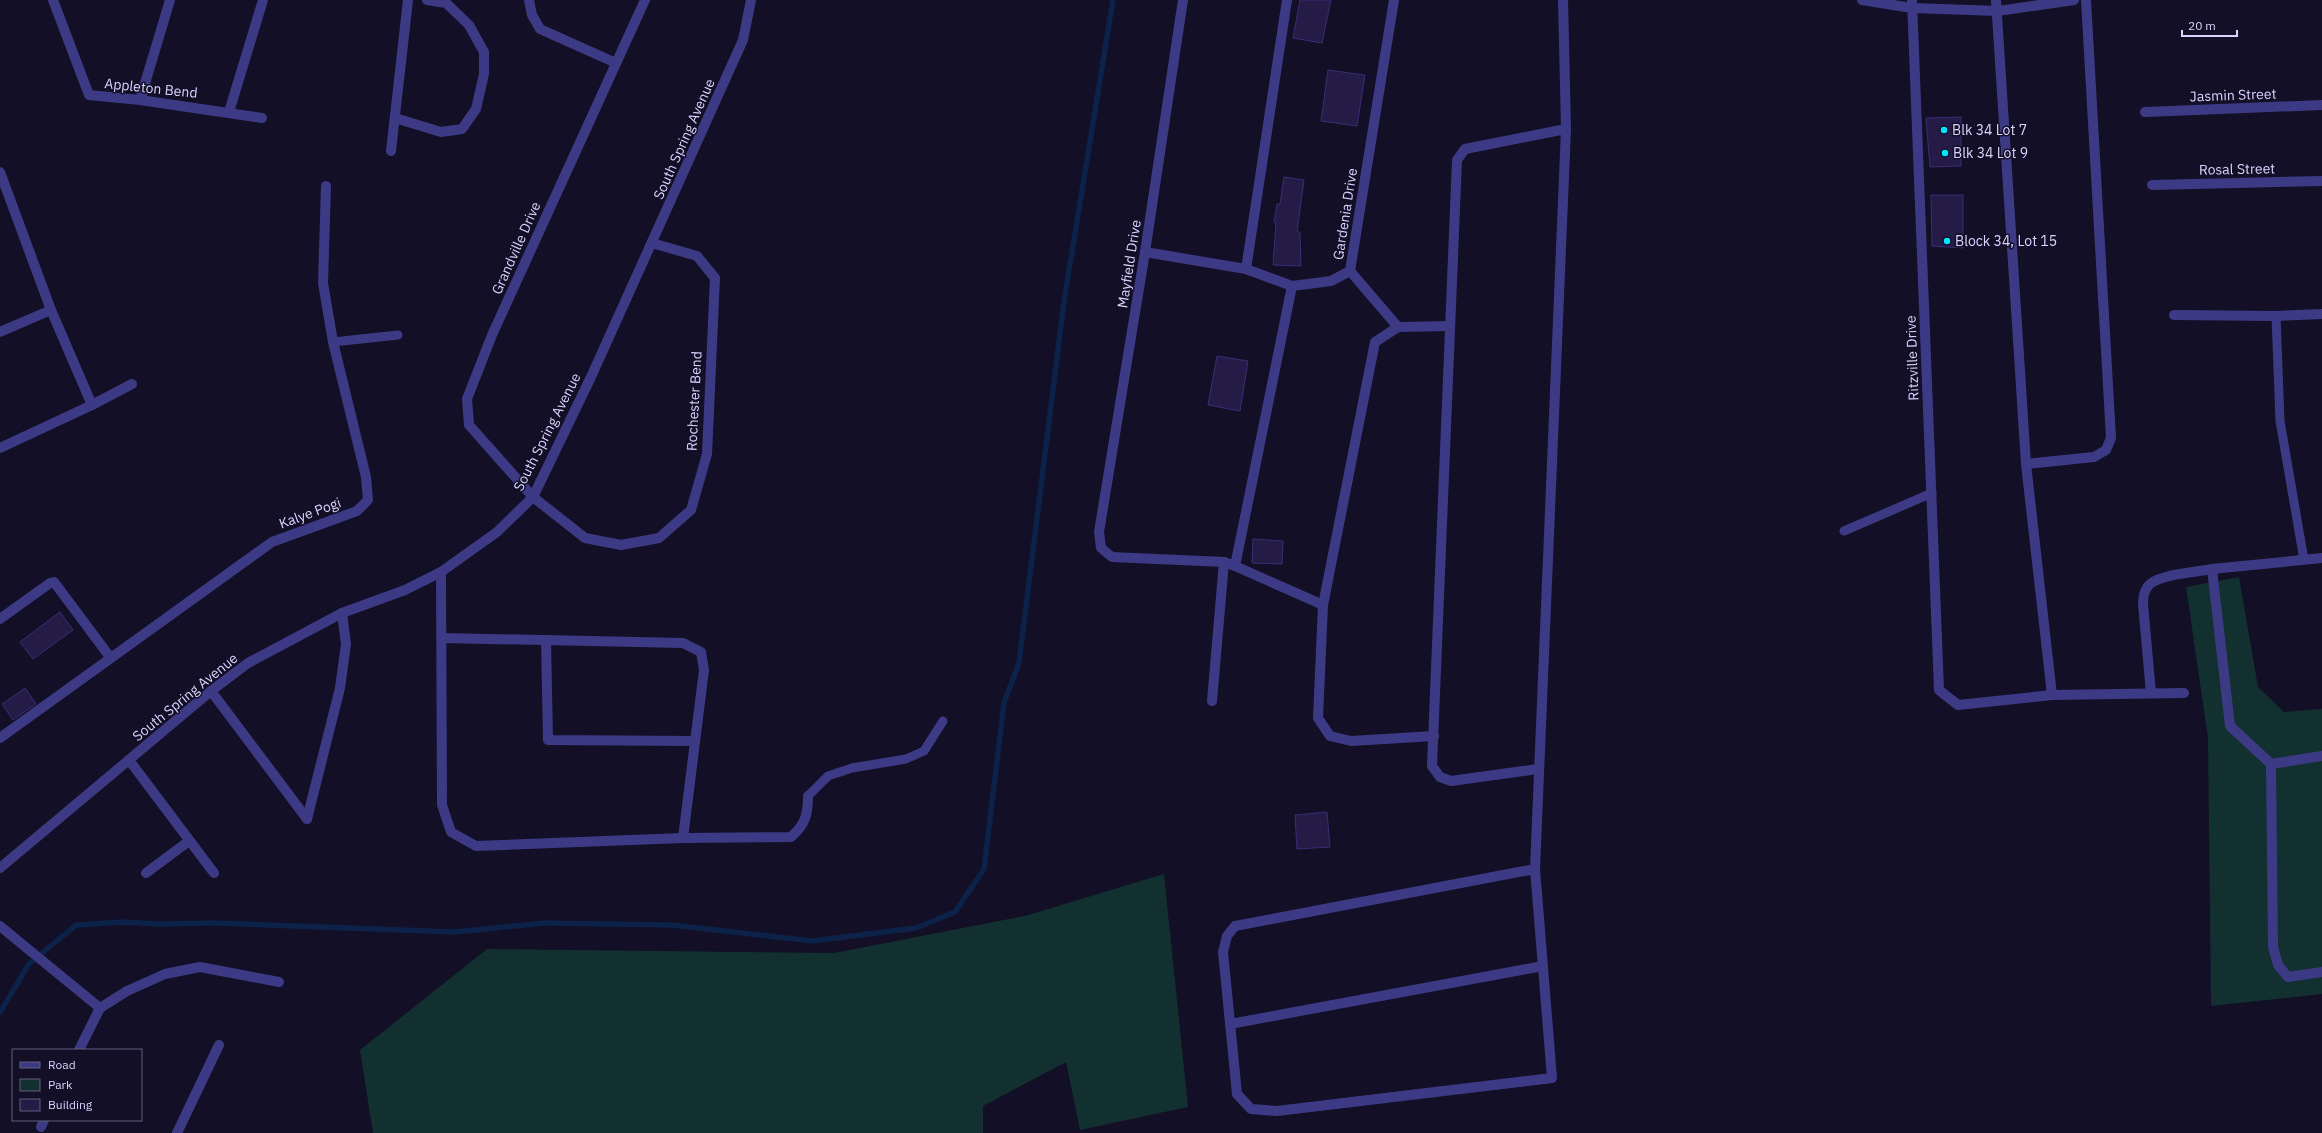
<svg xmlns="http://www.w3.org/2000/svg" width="2322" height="1133" font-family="'IBM Plex Sans',sans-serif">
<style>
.green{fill:#12302f}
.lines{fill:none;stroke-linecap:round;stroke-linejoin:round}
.stream{stroke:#0c2248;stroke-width:5.5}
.building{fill:#241b47;stroke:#3b2d73}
.lane{stroke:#3d3a85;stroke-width:9}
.street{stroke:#3d3a85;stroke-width:10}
.poi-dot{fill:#00e5ff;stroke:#130f26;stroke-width:1.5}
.labels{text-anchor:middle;stroke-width:3;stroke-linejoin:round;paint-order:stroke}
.street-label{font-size:14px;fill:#d9d4ff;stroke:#130f26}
.poi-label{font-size:14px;fill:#d9d4ff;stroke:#130f26;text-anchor:start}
</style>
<rect width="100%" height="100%" fill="#130f26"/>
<g class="green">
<polygon points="2239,577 2258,687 2284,712 2322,709 2322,994 2211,1006 2208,738 2186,587"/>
<polygon points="1164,874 1188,1107 1080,1130 1066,1062 983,1106 983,1133 373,1133 360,1050 487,949 834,953 1025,916"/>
</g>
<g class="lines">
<polyline class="stream" points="0,1012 29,964 76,925 123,922 157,924 215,923 455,932 545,923 672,925 813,941 916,928 955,912 984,869 1004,703 1019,663 1064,301 1113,0"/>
</g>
<g class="building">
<polygon points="1300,0 1331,0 1322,43 1293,38"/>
<polygon points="1328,70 1365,75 1357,126 1321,121"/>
<polygon points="1961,117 1961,166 1930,167 1926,118"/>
<polygon points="1284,177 1304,180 1297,232 1300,232 1301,266 1273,265 1276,223 1274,222 1277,204 1280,204"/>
<polygon points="1931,195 1963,195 1963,248 1932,246"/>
<polygon points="1217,356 1248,361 1240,411 1208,405"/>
<polygon points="1253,539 1283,541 1282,564 1252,563"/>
<polygon points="60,612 73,630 33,659 20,642"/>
<polygon points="25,688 36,704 13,720 2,704"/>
<polygon points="1327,812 1330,847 1297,849 1295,815"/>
</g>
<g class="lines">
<g class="lane">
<polyline points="2276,316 2280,421 2304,560"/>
<polyline points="333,342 398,335"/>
<polyline points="1844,531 1932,493"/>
<polyline points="808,796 828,776 852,768 906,759 924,751 943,721"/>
</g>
<g class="street">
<polyline points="53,0 89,95 140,100 262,118"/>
<polyline points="529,0 532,15 540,29 616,63"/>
<polyline points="645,0 492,335 467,399 469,425 533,497 585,538 621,545 659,538 691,510 707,454 715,278 697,256 652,243"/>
<polyline points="1183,0 1145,252 1099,532 1101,548 1112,557 1224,562 1235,566 1292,286"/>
<polyline points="1862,0 1912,8 1998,11 2074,0"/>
<polyline points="1912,0 1939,690 1958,705 2052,695 2184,693"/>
<polyline points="1996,0 2026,464 2052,695"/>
<polyline points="140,100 170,0"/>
<polyline points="229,112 263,0"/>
<polyline points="2145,112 2322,105"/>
<polyline points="395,118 441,132 462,129 476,109 484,74 484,52 469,25 446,3 427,0"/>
<polyline points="391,151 408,0"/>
<polyline points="0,172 51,310 92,405 0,448"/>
<polyline points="2152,185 2322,181"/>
<polyline points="1145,252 1246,269 1292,286 1331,281 1350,271 1394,0"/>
<polyline points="1246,269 1287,0"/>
<polyline points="1350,271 1398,327"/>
<polyline points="2174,315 2276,316 2322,314"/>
<polyline points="0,332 51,310"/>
<polyline points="92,405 132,384"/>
<polyline points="2026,464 2094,457 2106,450 2111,438 2086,0"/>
<polyline points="2322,558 2212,569 2230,726 2271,764 2322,756"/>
<polyline points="1235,566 1323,605"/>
<path d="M441 572 442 805 451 832 476 846 683 838 791 837C805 825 808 815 808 796"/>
<polyline points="0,619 50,583 54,582 110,657"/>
<polyline points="442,638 683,643 701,652 704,670 683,838"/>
<polyline points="546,640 548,740 695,741"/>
<polyline points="211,691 307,819"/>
<path d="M2151 693 2143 604C2143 597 2144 589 2150 584 2162 574 2197 572 2212 569"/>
<polyline points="1212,701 1224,562"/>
<polyline points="1434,736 1351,741 1330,736 1318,718 1323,605 1375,342 1398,327 1450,326"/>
<polyline points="0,738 272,542 357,511 368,500 366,477 333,342 323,283 326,186"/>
<polyline points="129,760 214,873"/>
<polyline points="2271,764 2273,947 2278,965 2288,977 2322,972"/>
<polyline points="1538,769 1451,781 1440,777 1432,766 1457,160 1465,149 1566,129"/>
<polyline points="307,819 340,688 346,644 342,613"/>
<polyline points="0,868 211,691 248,663 342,613 405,590 441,572 497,532 533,497 591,377 743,40 751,0"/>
<polyline points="1535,869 1235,926 1227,936 1223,952 1237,1094 1251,1109 1277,1111 1552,1078 1535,869 1566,129 1563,0"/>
<polyline points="146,873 189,841"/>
<polyline points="0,926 100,1008"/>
<polyline points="1230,1024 1543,966"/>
<polyline points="79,1050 100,1008 127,991 165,974 200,967 279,982"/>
<polyline points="41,1127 44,1120"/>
<polyline points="177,1133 219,1045"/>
</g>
</g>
<g class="poi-dot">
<circle cx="1944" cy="130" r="4"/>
<circle cx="1945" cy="153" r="4"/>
<circle cx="1947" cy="241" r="4"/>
</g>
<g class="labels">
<g class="street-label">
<text transform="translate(151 88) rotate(6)" y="5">Appleton Bend</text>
<text transform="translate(2233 95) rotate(-2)" y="5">Jasmin Street</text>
<text transform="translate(684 139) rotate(-66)" y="5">South Spring Avenue</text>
<text transform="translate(2237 169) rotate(-1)" y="5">Rosal Street</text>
<text transform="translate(1345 214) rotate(-81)" y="5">Gardenia Drive</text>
<text transform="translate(516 248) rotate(-66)" y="5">Grandville Drive</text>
<text transform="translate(1129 264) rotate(-81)" y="5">Mayfield Drive</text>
<text transform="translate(1912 358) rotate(-92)" y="5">Ritzville Drive</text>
<text transform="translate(694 401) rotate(-87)" y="5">Rochester Bend</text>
<text transform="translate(547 432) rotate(-63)" y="5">South Spring Avenue</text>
<text transform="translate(310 513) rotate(-20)" y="5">Kalye Pogi</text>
<text transform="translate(185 697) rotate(-39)" y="5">South Spring Avenue</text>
</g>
<g class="poi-label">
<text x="1952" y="135">Blk 34 Lot 7</text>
<text x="1953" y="158">Blk 34 Lot 9</text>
<text x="1955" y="246">Block 34, Lot 15</text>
</g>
</g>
<rect x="12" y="1049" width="130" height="72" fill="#130f26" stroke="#625e7d"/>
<rect x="20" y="1062" width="20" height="6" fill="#3d3a85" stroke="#625e7d"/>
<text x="48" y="1069" font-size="12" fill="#d9d4ff">Road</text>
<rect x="20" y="1079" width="20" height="12" fill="#12302f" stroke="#625e7d"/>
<text x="48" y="1089" font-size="12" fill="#d9d4ff">Park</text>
<rect x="20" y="1099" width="20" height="12" fill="#241b47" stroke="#625e7d"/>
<text x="48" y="1109" font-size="12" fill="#d9d4ff">Building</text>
<path d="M2182 30v6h55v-6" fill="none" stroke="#d9d4ff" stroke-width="2"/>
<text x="2188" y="30" font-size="12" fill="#d9d4ff" stroke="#130f26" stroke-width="3" paint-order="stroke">20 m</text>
</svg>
